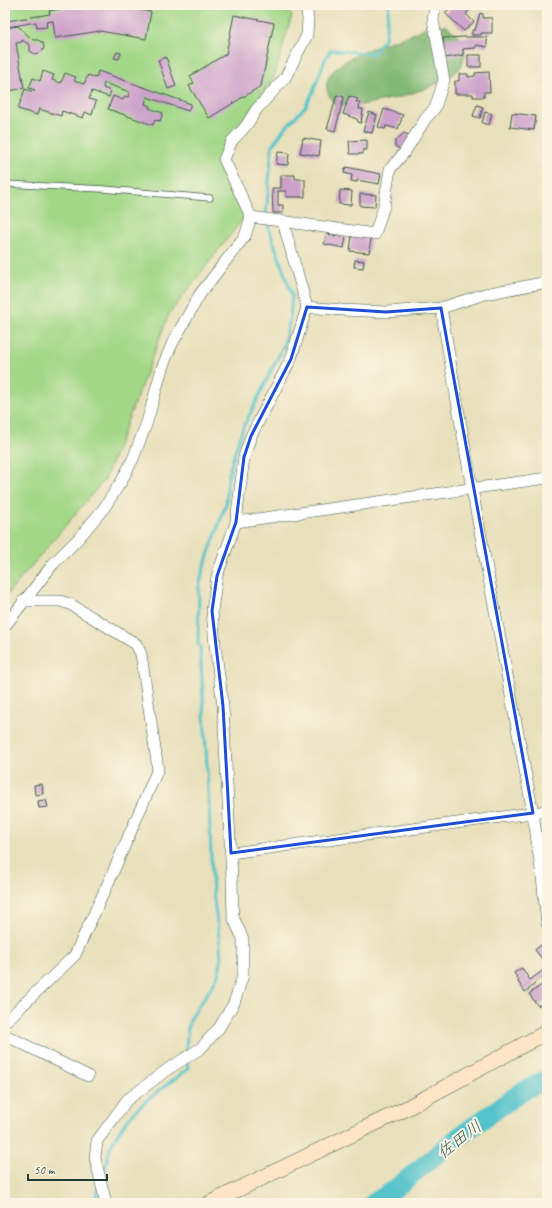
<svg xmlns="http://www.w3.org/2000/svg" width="552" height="1208" font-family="Caveat,'Klee One',sans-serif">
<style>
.green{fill:#a2d787;stroke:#608a5e}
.forest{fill:#81b874;stroke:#507a54}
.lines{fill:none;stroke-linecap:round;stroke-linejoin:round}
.stream{stroke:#55c3cb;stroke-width:3}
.river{stroke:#55c3cb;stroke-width:19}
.building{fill:#cca1ca}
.lane-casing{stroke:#3d5548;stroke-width:7}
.street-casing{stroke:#3d5548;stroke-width:12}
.secondary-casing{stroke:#3d5548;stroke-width:16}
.lane{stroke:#fff;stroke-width:5.5}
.street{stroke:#fff;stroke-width:11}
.secondary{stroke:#fee5c5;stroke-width:15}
.marked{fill:none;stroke:#1d4ed8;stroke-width:3;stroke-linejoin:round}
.labels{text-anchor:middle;stroke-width:4;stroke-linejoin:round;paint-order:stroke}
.water-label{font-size:17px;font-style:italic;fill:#2c5e5a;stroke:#fcf5e5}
</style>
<rect width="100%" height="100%" fill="#fcf5e5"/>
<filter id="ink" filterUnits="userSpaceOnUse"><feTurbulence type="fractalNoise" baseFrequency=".025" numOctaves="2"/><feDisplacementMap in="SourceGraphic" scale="8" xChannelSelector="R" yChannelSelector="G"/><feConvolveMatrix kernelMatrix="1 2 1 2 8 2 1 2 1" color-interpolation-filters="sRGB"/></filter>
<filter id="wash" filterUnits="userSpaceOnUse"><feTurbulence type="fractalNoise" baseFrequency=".012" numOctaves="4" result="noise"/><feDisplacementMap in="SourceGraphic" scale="16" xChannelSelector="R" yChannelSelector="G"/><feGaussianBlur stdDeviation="0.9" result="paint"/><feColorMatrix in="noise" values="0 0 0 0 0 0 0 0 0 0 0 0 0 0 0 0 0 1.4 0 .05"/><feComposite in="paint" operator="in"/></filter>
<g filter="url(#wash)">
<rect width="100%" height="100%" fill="#e8e0bb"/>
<polygon class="green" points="5,5 271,5 292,15 274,77 221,151 245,216 169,314 105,479 5,597"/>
<path class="forest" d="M432 24 447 26 463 40 465 54 461 67 452 75 430 87 401 97 357 106 335 105C331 99 325 91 327 83 330 59 389 42 410 35 417 32 425 27 432 24Z"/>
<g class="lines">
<g class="stream">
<polyline points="266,217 272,146 285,128 305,107 313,92 326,57 331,50 373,54 385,38 389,5"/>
<path d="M186 1053C186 1046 187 1027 190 1020 200 1000 221 982 221 959 220 932 213 905 212 877 209 801 205 724 200 647L198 644 199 587 203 570 226 504 228 476 236 448 243 428 284 345 290 318 292 295 267 223"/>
<path d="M103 1176C107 1166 107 1154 112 1144 127 1111 160 1090 188 1069L187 1061"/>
<polyline points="96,1203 97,1192 99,1187"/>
</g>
<polyline class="river" points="373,1203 392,1191 457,1138 521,1092 547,1079"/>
</g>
<g id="blocks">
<g class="building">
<polygon points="84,5 113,5 151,12 146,39 100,31 55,38 53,21 46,22 47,27 37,28 36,22 8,27 7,21 50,14 49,11"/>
<polygon points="451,5 474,5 466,14 474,22 464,31 445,13 452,6"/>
<polygon points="480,13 483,14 483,18 492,18 492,33 481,33 481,35 472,35 472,30 475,30"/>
<polygon points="234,15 274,23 261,86 209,118 189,86 194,83 190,76 226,54"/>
<polygon points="18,26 33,40 38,40 43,43 44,48 41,52 35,54 30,51 30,45 22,40 22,42 16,43 24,88 5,92 5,28"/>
<polygon points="464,37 487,37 487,47 477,45 475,48 463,49 463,55 445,58 443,38"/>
<polygon points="117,52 121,53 119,59 114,58"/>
<rect x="468" y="55" width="13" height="12"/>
<polygon points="166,57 176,86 168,89 158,60"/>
<polygon points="43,71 54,75 52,80 61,83 65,73 76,77 74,81 84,84 88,75 96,78 98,71 191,104 188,111 147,97 145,104 150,106 149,108 163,113 160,121 155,120 153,125 108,109 113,96 123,100 125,96 128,97 130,92 104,83 103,88 111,91 109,97 92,91 89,99 96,101 92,115 85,112 83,118 62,111 61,116 39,109 37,115 18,109 25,89 34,92 35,90 29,88 33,78 40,81"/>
<polygon points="489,72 490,92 484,92 484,97 473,97 473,94 455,94 455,81 459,81 459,74 468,74 468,77 475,76 475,73"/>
<polygon points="337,95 344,97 335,131 327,129"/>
<polygon points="349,96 358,99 356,102 360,102 359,109 363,109 361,123 358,122 357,119 343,114"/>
<polygon points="477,105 483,107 480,118 473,116"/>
<polygon points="384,109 403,115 398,129 386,126 385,129 378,127"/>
<polygon points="369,112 377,115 372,133 363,131"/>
<polygon points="485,112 492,114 489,125 482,123"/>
<polygon points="512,113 536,116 534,130 510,127"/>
<polygon points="404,133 411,136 401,150 395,146 395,141"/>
<polygon points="303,138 321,141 319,156 300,153"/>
<polygon points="367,140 367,150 363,150 363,154 350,154 349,141"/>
<polygon points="278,152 289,153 288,165 276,164"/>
<polygon points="346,167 381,174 379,184 357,180 357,182 351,181 352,175 344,173"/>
<polygon points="281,175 295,175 295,179 305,179 305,197 286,197 286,191 278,191 278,205 283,205 283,213 273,213 272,188 281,188"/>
<polygon points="340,190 352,191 351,205 339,204"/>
<polygon points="360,194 376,195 375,207 360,206"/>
<polygon points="327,234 346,238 344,248 324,244"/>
<polygon points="352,235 371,238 369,253 350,251"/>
<polygon points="355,260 364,261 363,268 354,267"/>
<polygon points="42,784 43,794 35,795 34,785"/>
<polygon points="46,800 48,807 39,808 38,801"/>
<polygon points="547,940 547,960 545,962 535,950"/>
<polygon points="522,968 530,980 545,969 547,974 534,983 534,985 525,992 518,982 519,980 514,973"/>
<polygon points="543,984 547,990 547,1000 538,1006 529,994"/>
</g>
</g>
</g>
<g filter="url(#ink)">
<use href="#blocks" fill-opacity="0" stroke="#3d5548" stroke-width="1"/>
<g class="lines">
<defs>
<polyline id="lane" points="5,184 103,189 210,198"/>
<g id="street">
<polyline points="251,217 375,234 384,206 390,169 404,153 426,118 435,108 444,80 433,20 435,5"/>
<polyline points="307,307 342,310 386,312 441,308 485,294 547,282"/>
<polyline points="441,308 472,489 533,813 542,877 547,924"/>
<polyline points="236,522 547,478"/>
<polyline points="5,626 53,564 78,539 104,508 121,482 133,459 147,422 162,368 172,344 200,294 245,236 251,217 224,159 232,141 246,126 256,110 285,78 307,35 308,19 306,5"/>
<polyline points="231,853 547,811"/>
<polyline points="5,1022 75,955 110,879 158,769 141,654 136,644 70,604 60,601 23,601"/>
<polyline points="5,1035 88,1076"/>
<polyline points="106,1203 95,1158 97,1141 127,1100 168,1069 201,1048 219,1028 234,1003 243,975 243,939 233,917 232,879 223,706 215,645 212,611 217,576 236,522 244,457 251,436 291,359 307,307 283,222"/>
</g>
<polyline id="secondary" points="210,1203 405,1109 547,1032"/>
</defs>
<use href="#lane" class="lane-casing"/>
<use href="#street" class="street-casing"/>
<use href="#secondary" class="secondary-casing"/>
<use href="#lane" class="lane"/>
<use href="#street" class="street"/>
<use href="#secondary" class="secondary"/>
</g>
</g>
<path class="marked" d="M307 307 386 312 441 308 533 813 231 853 223 706 212 611 217 576 236 522 244 457 251 436 291 359Z"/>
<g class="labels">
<g class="water-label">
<text transform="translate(459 1139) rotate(-37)" y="6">佐田川</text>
</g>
</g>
<rect width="552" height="1208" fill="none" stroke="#fcf5e5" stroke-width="20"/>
<path d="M28 1174v6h79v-6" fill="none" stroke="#1f3d34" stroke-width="2"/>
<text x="34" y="1174" font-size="12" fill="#1f3d34" stroke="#fcf5e5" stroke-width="3" paint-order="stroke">50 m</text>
</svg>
